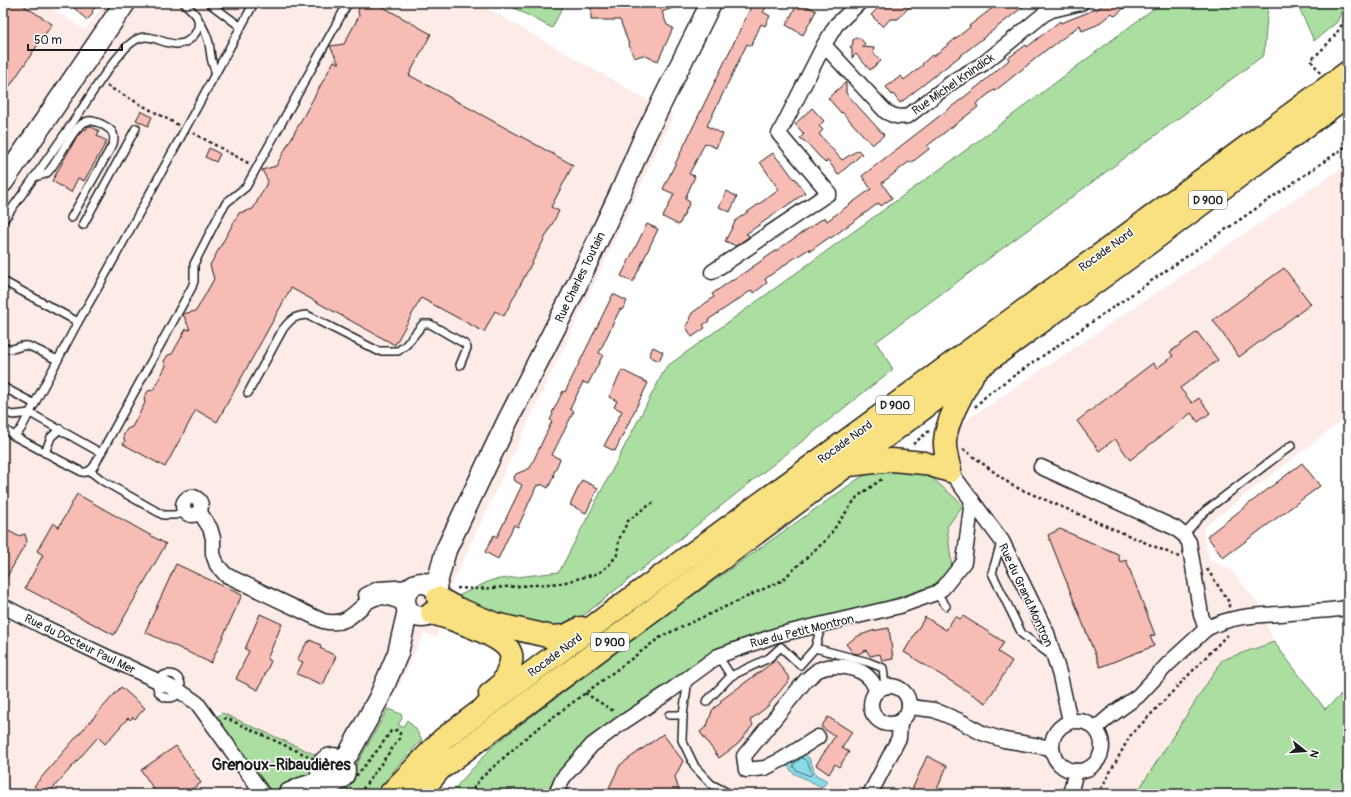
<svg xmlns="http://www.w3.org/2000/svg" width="1351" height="797" font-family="Pangolin,sans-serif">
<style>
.built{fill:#fdebe8}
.green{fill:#aadfa1;stroke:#637e5e}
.water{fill:#8bdae8;stroke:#5f8e96}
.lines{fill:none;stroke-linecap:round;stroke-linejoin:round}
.shore{stroke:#48686e;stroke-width:1}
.building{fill:#f7bcb3;stroke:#1c1c1c}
.lane-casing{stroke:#1c1c1c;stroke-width:10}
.street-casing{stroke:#1c1c1c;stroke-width:17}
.secondary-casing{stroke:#1c1c1c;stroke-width:23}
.primary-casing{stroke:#1c1c1c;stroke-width:25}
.path{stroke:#1c1c1c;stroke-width:2.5;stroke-dasharray:3 3;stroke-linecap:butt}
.lane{stroke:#fff;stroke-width:7}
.street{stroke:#fff;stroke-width:14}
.secondary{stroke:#fff;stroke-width:20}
.primary{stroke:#f9e181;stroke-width:22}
.labels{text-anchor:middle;stroke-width:3;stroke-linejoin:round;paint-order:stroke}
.shield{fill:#fff;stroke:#606060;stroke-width:1}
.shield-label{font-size:11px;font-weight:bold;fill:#1c1c1c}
.street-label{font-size:12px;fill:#1c1c1c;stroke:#fff}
.district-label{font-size:16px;font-weight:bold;fill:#1c1c1c;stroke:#fff}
</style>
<rect width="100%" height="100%" fill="#fff"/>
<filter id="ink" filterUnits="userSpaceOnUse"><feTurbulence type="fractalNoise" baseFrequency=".025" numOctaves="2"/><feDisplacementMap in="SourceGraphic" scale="8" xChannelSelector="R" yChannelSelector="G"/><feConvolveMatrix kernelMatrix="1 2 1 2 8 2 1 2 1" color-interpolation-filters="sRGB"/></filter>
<g filter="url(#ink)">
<g class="built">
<polygon points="3,3 44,3 85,30 105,3 478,3 674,115 453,581 447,597 437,637 424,633 388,709 353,771 209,707 198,714 255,794 3,794"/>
<polygon points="1348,164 1348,416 1203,528 1209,560 1230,569 1258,603 1274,642 1222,660 1136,794 551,794 555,783 579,747 703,657 736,641 952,568 947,527 963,505 925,472 931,444"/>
</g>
<g class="green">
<polygon points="511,3 565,3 552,28 510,6"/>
<polygon points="1161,3 1268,3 1264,55 876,342 893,369 564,631 486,617 458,596 492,580 559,572 666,367 954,159"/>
<polygon points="1297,3 1345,3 1337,22 1314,41"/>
<polygon points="878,468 925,472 963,505 947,527 952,568 937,585 859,610 736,641 703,657 579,747 555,783 551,794 451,794 454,789 495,744 675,608 858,479"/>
<polygon points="1274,642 1325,709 1348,689 1348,794 1136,794 1222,660"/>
<polygon points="388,709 401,714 402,718 398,725 403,727 407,720 415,728 422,740 396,768 377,794 302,794 318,788 335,787 345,782 353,771"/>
<polygon points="222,713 316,755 311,763 316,780 291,785 276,794 270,794 215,718"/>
</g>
<polygon class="water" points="802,752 809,758 816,775 826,780 827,782 822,787 793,773 786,764"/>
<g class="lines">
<path class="shore" d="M802 758C808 760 810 768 812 774L810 776 796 770 793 766 794 764Z"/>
</g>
<g class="building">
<polygon points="3,3 20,3 52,24 3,96"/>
<polygon points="69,3 100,3 92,11 93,14 87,20"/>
<polygon points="366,3 376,3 431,34 409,75 573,165 551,207 559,211 504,316 495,311 484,332 421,298 395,345 291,288 217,422 196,410 165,467 123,444 125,441 123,436 127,429 132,427 145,403 144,398 148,391 153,390 166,366 164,361 168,355 172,354 186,329 190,330 183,314 196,311 214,279 210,265 239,213 253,209 268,181 262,170 276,166 334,61 339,64 330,46 344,44 359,16 358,11 361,4"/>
<polygon points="591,3 622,3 624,4 628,3 683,4 662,12 667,25 673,28 658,61 643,55 634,58 620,20 591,20"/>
<polygon points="753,3 769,3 763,12 770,16 765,26 761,24 751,46 747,44 707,126 723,134 716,148 705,143 695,163 689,174 695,176 685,199 690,202 679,225 663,217 674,194 663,189"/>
<polygon points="798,3 802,3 816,11 803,35 786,25"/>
<polygon points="883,3 913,3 898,19 890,19 883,27 871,15"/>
<polygon points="999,3 1028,3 900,103 893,94 892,95 886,87 901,76 904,80 923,65 922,64 932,55 934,56 970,27 969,26"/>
<polygon points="1104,3 1130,3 1115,16 1112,13 1097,25 1082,31 1080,25 1050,48 1050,47 995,91 994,90 976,104 978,107 927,146 929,149 911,163 910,161 882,183 892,198 881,206 879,203 831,238 830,237 810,251 809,249 790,261 765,279 767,283 754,293 752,290 708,320 709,321 703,325 705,328 692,337 686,327 688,322 691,320 689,319 692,313 714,297 712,294 732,280 732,281 825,217 827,221 871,189 862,176 977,87 1009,60 1008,58 1026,45 1027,47 1060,21 1061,23 1089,12 1094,8 1097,10"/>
<polygon points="856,38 860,38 865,44 862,47 874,48 873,52 881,61 870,70 856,54 852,58 852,50 850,46 852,47 853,40"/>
<polygon points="846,82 846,93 884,135 872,145 842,112 841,113 828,98"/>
<polygon points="812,108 824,121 819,126 823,130 819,134 842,160 858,150 862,154 838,175 828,160 825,163 808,144 800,138 804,134 795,124"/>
<polygon points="141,111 152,117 148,126 136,120"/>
<polygon points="88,126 90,126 99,131 97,136 107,141 84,181 78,178 71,192 52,181 76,138 84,129 86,130"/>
<polygon points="209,148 220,154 216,162 205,157"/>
<polygon points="773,153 780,162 781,161 794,179 795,178 805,193 746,234 750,236 736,246 725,241 736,220 779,190 760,162"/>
<polygon points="727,191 737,197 730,212 719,207"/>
<polygon points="647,224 658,229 633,282 621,276"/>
<polygon points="1284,268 1311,304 1239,357 1213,320"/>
<polygon points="613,294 627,301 622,310 620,309 599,353 603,355 588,384 583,382 570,409 574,411 552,455 560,459 553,475 554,476 548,488 541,484 540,486 537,485 518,527 514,525 498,559 485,552 494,535 497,537 522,485 515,481 514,477 516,474 530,468 552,421 550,420 553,414 552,413 563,391 565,392"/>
<polygon points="1197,332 1218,360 1180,388 1192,403 1199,398 1210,413 1198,422 1191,413 1130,460 1115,439 1099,451 1077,421 1153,363 1157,368 1173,356 1170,352"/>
<polygon points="653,347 663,352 659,361 649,356"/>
<polygon points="622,370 648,383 615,451 604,446 622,411 614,407 617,401 609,397"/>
<polygon points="1302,463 1320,486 1223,558 1207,536"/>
<polygon points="582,480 598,488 586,513 570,505"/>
<polygon points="77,494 166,544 114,635 25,588 43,555 37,551 53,523 59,527"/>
<polygon points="3,528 18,536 25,534 27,541 3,584"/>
<polygon points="1060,529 1118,554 1120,562 1126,560 1155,635 1150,636 1154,646 1100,667 1048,535"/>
<polygon points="176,564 242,595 211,663 145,632"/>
<polygon points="260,614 282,624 267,659 271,661 258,690 236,679 249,651 245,649"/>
<polygon points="955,616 960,619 963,616 1004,642 998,652 1012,661 986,703 904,652 925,617 946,630"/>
<polygon points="889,628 893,659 882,661 880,654 870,656 866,650 858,654 853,653 846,644 858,636 872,631"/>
<polygon points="310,640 321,645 320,648 336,656 323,685 297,674 303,662 297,660 307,642 309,642"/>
<polygon points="776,660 790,679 767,707 750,720 753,725 738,744 719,758 700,732 707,726 712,711 714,708 721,703 720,701"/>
<polygon points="121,687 145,708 135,719 133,717 130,720 128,718 105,744 98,737 48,794 43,794 34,786 86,726"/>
<polygon points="828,717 852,732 842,748 849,752 839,767 835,764 829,774 816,765 835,736 821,727"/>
<polygon points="663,734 683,761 675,777 680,794 606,794 620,765"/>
<polygon points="176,746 201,783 184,794 157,794 141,770"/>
<polygon points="927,756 947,766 935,794 910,794"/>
</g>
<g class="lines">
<defs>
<g id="lane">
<polyline points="209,3 241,27"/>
<path d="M198 19C203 27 207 34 209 43 211 54 210 62 216 72"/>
<path d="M34 177C38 176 45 175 48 172 59 161 74 123 88 121 95 120 102 124 108 128 114 132 115 137 113 144L71 218"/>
<path d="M3 221C26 189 49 157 71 125 87 102 100 78 118 57 122 53 125 47 130 44 148 28 160 45 178 44 190 43 201 31 198 19 196 13 189 8 184 3"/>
<polyline points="83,225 136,128"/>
<polyline points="3,281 78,322"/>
<path d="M3 347C14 353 18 344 28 346 38 349 48 356 58 360"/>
<polyline points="3,387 35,404"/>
<path d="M248 393 283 329C291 319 294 316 307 315L378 351H398L406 345 423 324H430L465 344 467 348 460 365"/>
<path d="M3 412 13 415 30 413 101 453C97 460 93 474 82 472L14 436"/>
<polyline points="3,428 14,436 21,429 78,322 103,279 254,3"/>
<polyline points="45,453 51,437 60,429"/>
<polyline points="101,453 192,287 194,281 194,264 222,209 227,202 246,187 348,3"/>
<polyline points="90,471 103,481 163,515 175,515 186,512"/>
<polyline points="1184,535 1205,511 1292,445"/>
<polyline points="1001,543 992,573 1022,634 1052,656"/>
<polyline points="936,593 946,606"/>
<polyline points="815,648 868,662 883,668 885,686"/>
<polyline points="718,656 731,676"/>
<circle cx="169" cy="686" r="12"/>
<polyline points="688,679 683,715 682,740 695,767 711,784 730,794"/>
<polyline points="706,702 731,676 769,658 781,647 800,665 815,648 822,624"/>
<polyline points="669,715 683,715"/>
</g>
<g id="street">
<path d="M859 3 836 25 824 45 886 112C894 116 899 118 908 116L955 80 983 64 1044 14 1052 10 1081 3"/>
<polyline points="712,272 829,193 779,134 824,45"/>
<path d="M1041 467 1175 528 1184 535 1189 542 1201 615 1206 629C1229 616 1256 615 1281 614 1301 612 1321 611 1340 609L1348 607"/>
<polyline points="950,471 1002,541 1024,586 1047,633 1060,676 1070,721"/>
<circle cx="192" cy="506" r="9"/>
<path d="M199 511 210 528 213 538V554L217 565 226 575 323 621C355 629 359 598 381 597 389 597 398 601 405 604"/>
<polyline points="366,595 378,589 412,587"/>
<polyline points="3,606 46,628 181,692 197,703 263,794"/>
<circle cx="890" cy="705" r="19"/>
<polyline points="910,707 934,710 958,720 982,733 1004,740 1052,748"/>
<circle cx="1077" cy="746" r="25"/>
<polyline points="1096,728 1110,716 1138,696 1168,664 1206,629"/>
<path d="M818 737 783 759 765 768 746 770 744 756 806 680C810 677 814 673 818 670 834 663 860 666 871 680 873 683 875 687 877 691"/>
<polyline points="556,794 563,778 592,745 619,725 666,694 718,656 777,635 900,606 936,593 943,588 964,562 972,500"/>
<polyline points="870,794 899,738 900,722"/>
<polyline points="1070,794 1076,771"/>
</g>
<g id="secondary">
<polyline points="3,182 125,3"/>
<circle cx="422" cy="600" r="17"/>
<polyline points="435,590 446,550 508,420 571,297 622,189 643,140 711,3"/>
<circle cx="333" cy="770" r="12"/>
<polyline points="341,761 349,753 379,698 398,653 408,610"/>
<polyline points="288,794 301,788 326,780"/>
</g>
<g id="primary">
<path d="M849 465 892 460 924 463 950 471C948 462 944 450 945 440 946 423 963 391 972 376"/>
<polyline points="438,598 456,608 495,624 552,637 565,636 581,628"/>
<path d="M432 613C450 618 500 635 509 650 513 656 511 664 508 670 503 684 502 685 490 694"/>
<polyline points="390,794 443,739 611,613 1112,246 1348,72"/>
<polyline points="419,794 440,769 489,732 975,370 1138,251 1348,95"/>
</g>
</defs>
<use href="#lane" class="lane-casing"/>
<use href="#street" class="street-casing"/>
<use href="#secondary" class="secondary-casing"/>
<use href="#primary" class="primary-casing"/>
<g class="path">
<path d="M1320 73 1311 60C1329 43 1337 36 1348 13"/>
<polyline points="107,86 178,125"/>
<polyline points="193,133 250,164"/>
<polyline points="975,407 989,393 1348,145"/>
<polyline points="913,444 929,431"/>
<polyline points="963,449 1013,486 1179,557"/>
<polyline points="1207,569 1229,602 1229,608"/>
<polyline points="457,588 478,589 562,583 599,573 609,565 617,555 619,539 628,521 643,509 655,502"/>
<polyline points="585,693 615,712"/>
<polyline points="224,719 226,718 323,763"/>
<polyline points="338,791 352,781 380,747 391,731 397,730 400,733 399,739 359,794"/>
<polyline points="470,794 480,779 529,735 662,636 781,581 826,540 857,497 882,479"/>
<polyline points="1098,794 1130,736 1228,634"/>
</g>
<use href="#lane" class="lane"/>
<use href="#street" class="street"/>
<use href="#secondary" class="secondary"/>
<use href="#primary" class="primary"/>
</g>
</g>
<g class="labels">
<g class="shield">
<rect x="1189" y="191" width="38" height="18" rx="3"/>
<rect x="876" y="396" width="38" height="18" rx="3"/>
<rect x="591" y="633" width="38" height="18" rx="3"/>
</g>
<g class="shield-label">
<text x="1208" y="204">D 900</text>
<text x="895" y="409">D 900</text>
<text x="610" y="646">D 900</text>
</g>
<g class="street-label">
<text transform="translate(953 84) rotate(-35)" y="4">Rue Michel Knindick</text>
<text transform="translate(1106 250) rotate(-36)" y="4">Rocade Nord</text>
<text transform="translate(580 277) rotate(-64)" y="4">Rue Charles Toutain</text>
<text transform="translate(845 442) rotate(-36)" y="4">Rocade Nord</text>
<text transform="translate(1026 595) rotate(65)" y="4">Rue du Grand Montron</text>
<text transform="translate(802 631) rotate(-14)" y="4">Rue du Petit Montron</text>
<text transform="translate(80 644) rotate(26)" y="4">Rue du Docteur Paul Mer</text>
<text transform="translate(555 655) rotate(-37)" y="4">Rocade Nord</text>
</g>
<g class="district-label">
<text x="281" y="770">Grenoux-Ribaudières</text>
</g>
</g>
<rect width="1351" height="797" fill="none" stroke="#fff" stroke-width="16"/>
<rect x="8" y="8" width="1335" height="781" fill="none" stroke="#1c1c1c" stroke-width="1.5" filter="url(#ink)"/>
<g transform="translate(1305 751) rotate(107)" stroke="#ffffff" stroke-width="3" paint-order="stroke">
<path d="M0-3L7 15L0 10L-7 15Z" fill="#1c1c1c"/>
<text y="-6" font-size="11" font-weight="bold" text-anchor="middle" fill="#1c1c1c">N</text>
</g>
<path d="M28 44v6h94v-6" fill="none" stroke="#1c1c1c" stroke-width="2"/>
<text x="34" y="44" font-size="12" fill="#1c1c1c" stroke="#ffffff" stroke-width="3" paint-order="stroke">50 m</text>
</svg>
